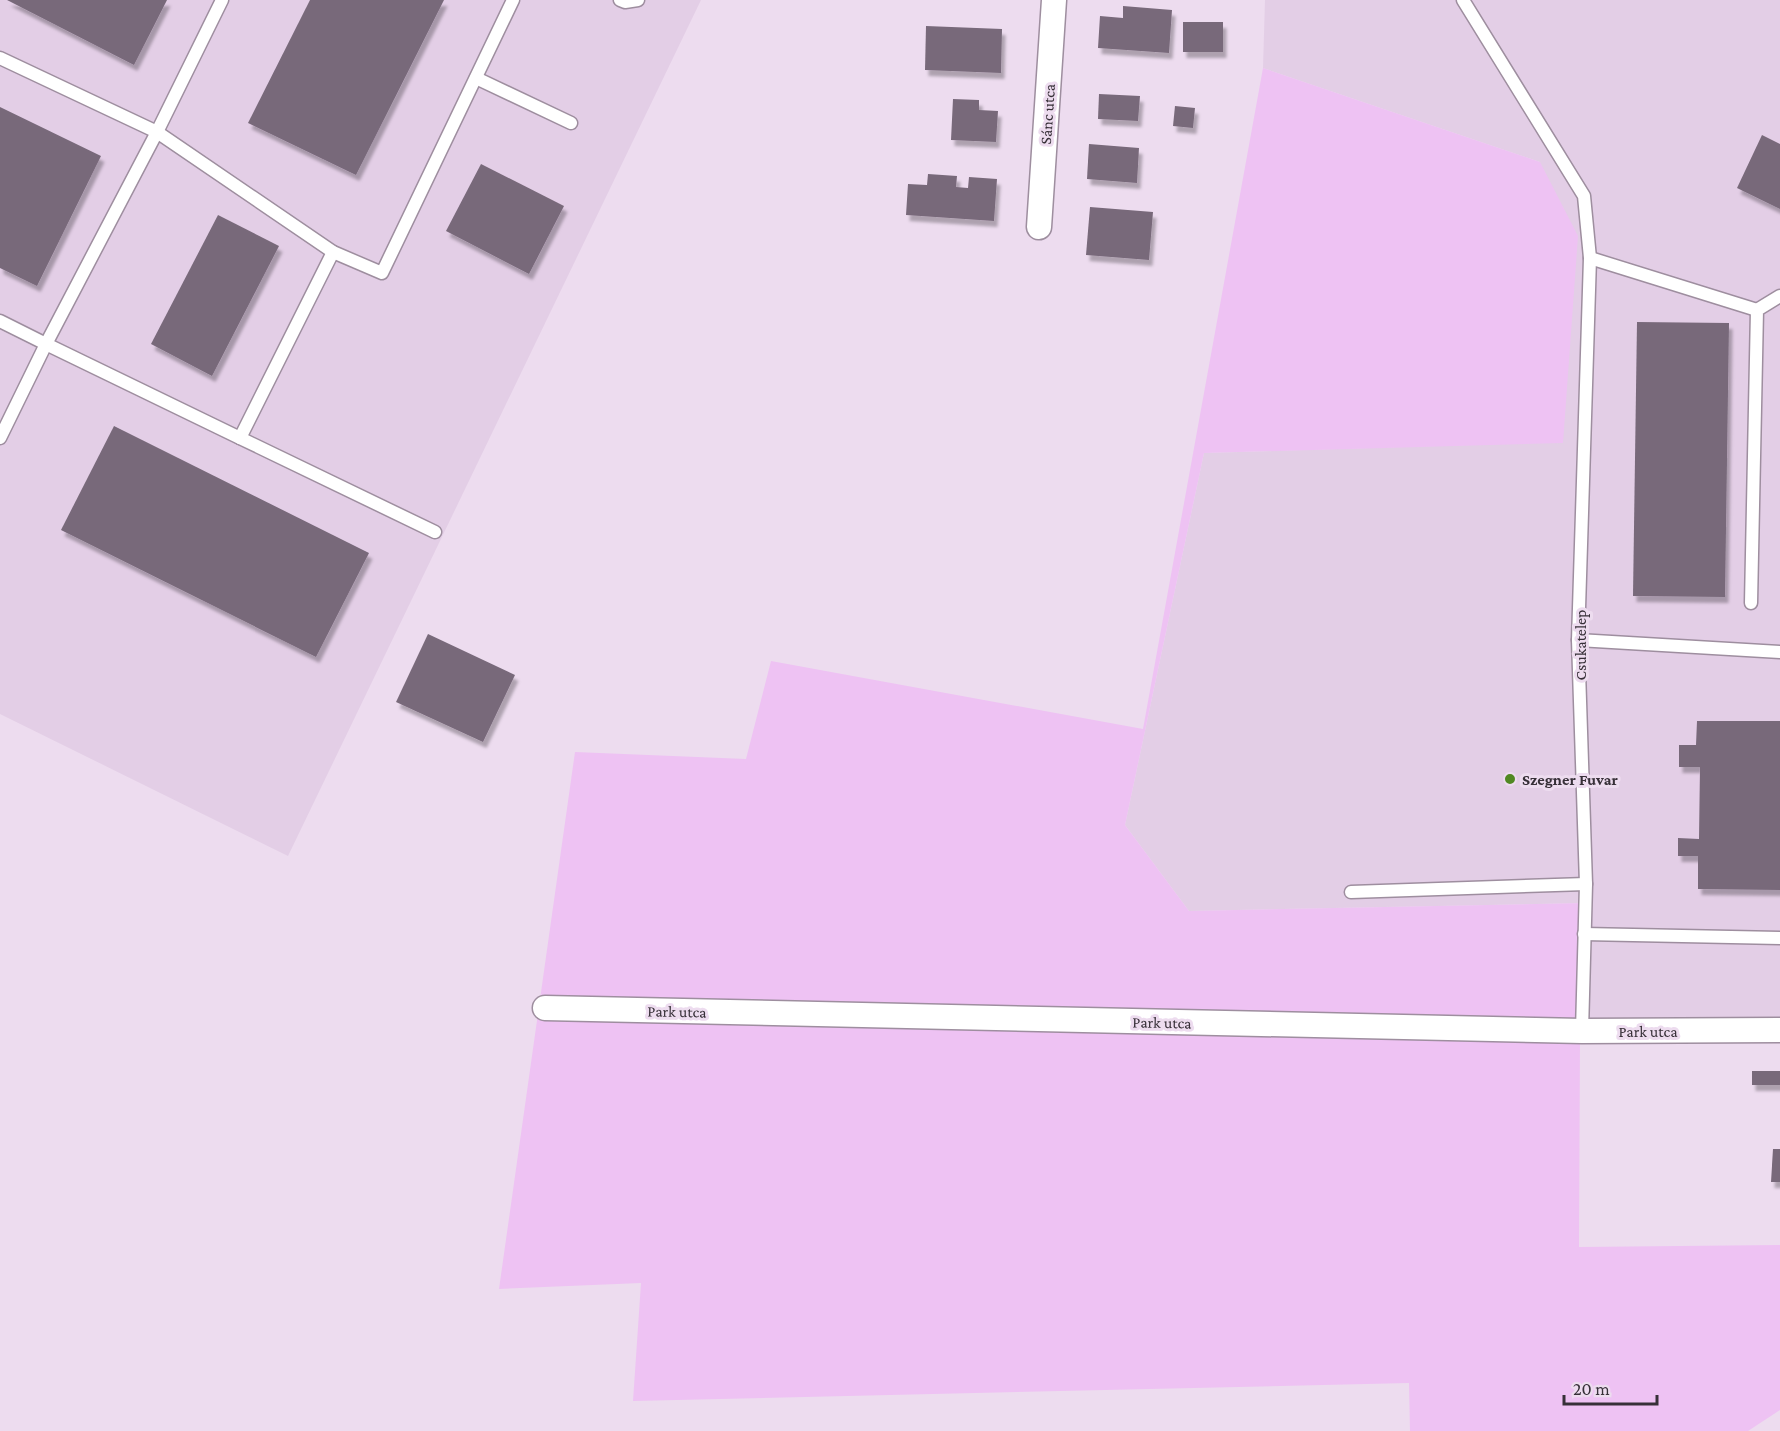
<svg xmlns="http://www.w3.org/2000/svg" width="1780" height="1431" font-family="'Crimson Pro',serif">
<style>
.built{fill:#e3cee6}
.green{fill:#eec2f3}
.building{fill:#78697a;filter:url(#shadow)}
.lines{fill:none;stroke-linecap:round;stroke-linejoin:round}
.service-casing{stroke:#9e8e9f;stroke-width:15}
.minor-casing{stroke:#9e8e9f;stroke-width:27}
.service{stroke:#fff;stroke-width:12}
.minor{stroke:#fff;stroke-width:24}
.poi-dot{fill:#508822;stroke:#eddcef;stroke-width:2}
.labels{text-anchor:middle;stroke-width:6;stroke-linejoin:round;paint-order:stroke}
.street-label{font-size:16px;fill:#373038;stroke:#eddcef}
.poi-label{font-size:16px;font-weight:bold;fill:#373038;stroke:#eddcef;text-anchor:start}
</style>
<defs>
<filter id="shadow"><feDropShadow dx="3.5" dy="6" stdDeviation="1.5" flood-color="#0004"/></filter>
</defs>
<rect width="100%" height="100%" fill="#eddcef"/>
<g class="built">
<polygon points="0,0 701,0 288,856 0,714"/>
<polygon points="1265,0 1780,0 1780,1027 1580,1038 1584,903 1189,911 1125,825 1204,453 1563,442 1540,162 1263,68"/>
</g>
<polygon class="green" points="1263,68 1540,162 1578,236 1563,443 1204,453 1125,825 1189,911 1584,903 1580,1038 1579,1247 1780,1245 1780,1410 1748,1431 1410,1431 1409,1383 633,1401 641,1283 499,1289 575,752 746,759 771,661 1143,729"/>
<g class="building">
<polygon points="7,0 167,0 134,65"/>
<polygon points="310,0 444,0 356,175 248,123"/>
<polygon points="1123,6 1172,10 1169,53 1098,48 1100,16 1123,18"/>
<rect x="1183" y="22" width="40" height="30"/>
<polygon points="926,26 1002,29 1001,73 925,70"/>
<polygon points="1099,94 1140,96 1138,121 1098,119"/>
<polygon points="953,99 979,100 979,110 998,111 996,142 951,140"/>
<polygon points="1175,106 1195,108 1193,128 1173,126"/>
<polygon points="0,107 101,156 37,286 0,268"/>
<polygon points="1762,135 1780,144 1780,209 1737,188"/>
<polygon points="1089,144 1139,148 1137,183 1087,179"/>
<polygon points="481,164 564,206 529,274 446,231"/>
<polygon points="928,174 957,176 956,187 968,188 969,177 997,179 994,221 906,215 908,184 927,185"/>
<polygon points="1090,207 1153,212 1149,260 1086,255"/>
<polygon points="218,215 279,246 212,376 151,344"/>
<polygon points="1637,322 1729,323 1725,597 1633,596"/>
<polygon points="114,426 369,553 316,657 61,530"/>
<polygon points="428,634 515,675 483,742 396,702"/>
<polygon points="1697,721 1780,721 1780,890 1698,889 1698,856 1678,856 1678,838 1699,839 1700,767 1679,767 1679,745 1696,745"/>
<rect x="1752" y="1071" width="28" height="14"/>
<polygon points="1773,1149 1780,1149 1780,1182 1771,1182"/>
</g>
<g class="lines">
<defs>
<g id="service">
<polyline points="222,0 157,132 46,344 240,438 333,252"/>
<polyline points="620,0 625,2 638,0"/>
<polyline points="1463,0 1584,196 1590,258 1578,640 1586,884 1582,1031"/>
<polyline points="0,58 157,132 333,252 382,273 513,0"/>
<polyline points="476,78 571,123"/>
<polyline points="1590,258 1757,310"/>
<polyline points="0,321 46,344 0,438"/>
<polyline points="240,438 435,532"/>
<polyline points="1751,603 1757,310 1780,296"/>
<polyline points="1578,640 1780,652"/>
<polyline points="1351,892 1586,884"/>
<polyline points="1584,934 1780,938"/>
</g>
<g id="minor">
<polyline points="1039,227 1054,0"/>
<polyline points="545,1008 1582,1031 1780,1030"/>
</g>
</defs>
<use href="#service" class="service-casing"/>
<use href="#minor" class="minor-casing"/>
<use href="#service" class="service"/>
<use href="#minor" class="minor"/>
</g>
<circle class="poi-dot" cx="1510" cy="779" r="6"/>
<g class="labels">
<g class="street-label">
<text transform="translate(1047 114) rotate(-86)" y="6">Sánc utca</text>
<text transform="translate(1580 645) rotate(-90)" y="6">Csukatelep</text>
<text transform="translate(677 1011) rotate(1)" y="6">Park utca</text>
<text transform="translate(1162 1022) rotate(1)" y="6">Park utca</text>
<text x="1648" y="1037">Park utca</text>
</g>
<g class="poi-label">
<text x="1522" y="785">Szegner Fuvar</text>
</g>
</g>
<path d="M1564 1395v9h93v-9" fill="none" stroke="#373038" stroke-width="3"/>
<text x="1573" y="1395" font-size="18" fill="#373038" stroke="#eddcef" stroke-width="4.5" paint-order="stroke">20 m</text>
</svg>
